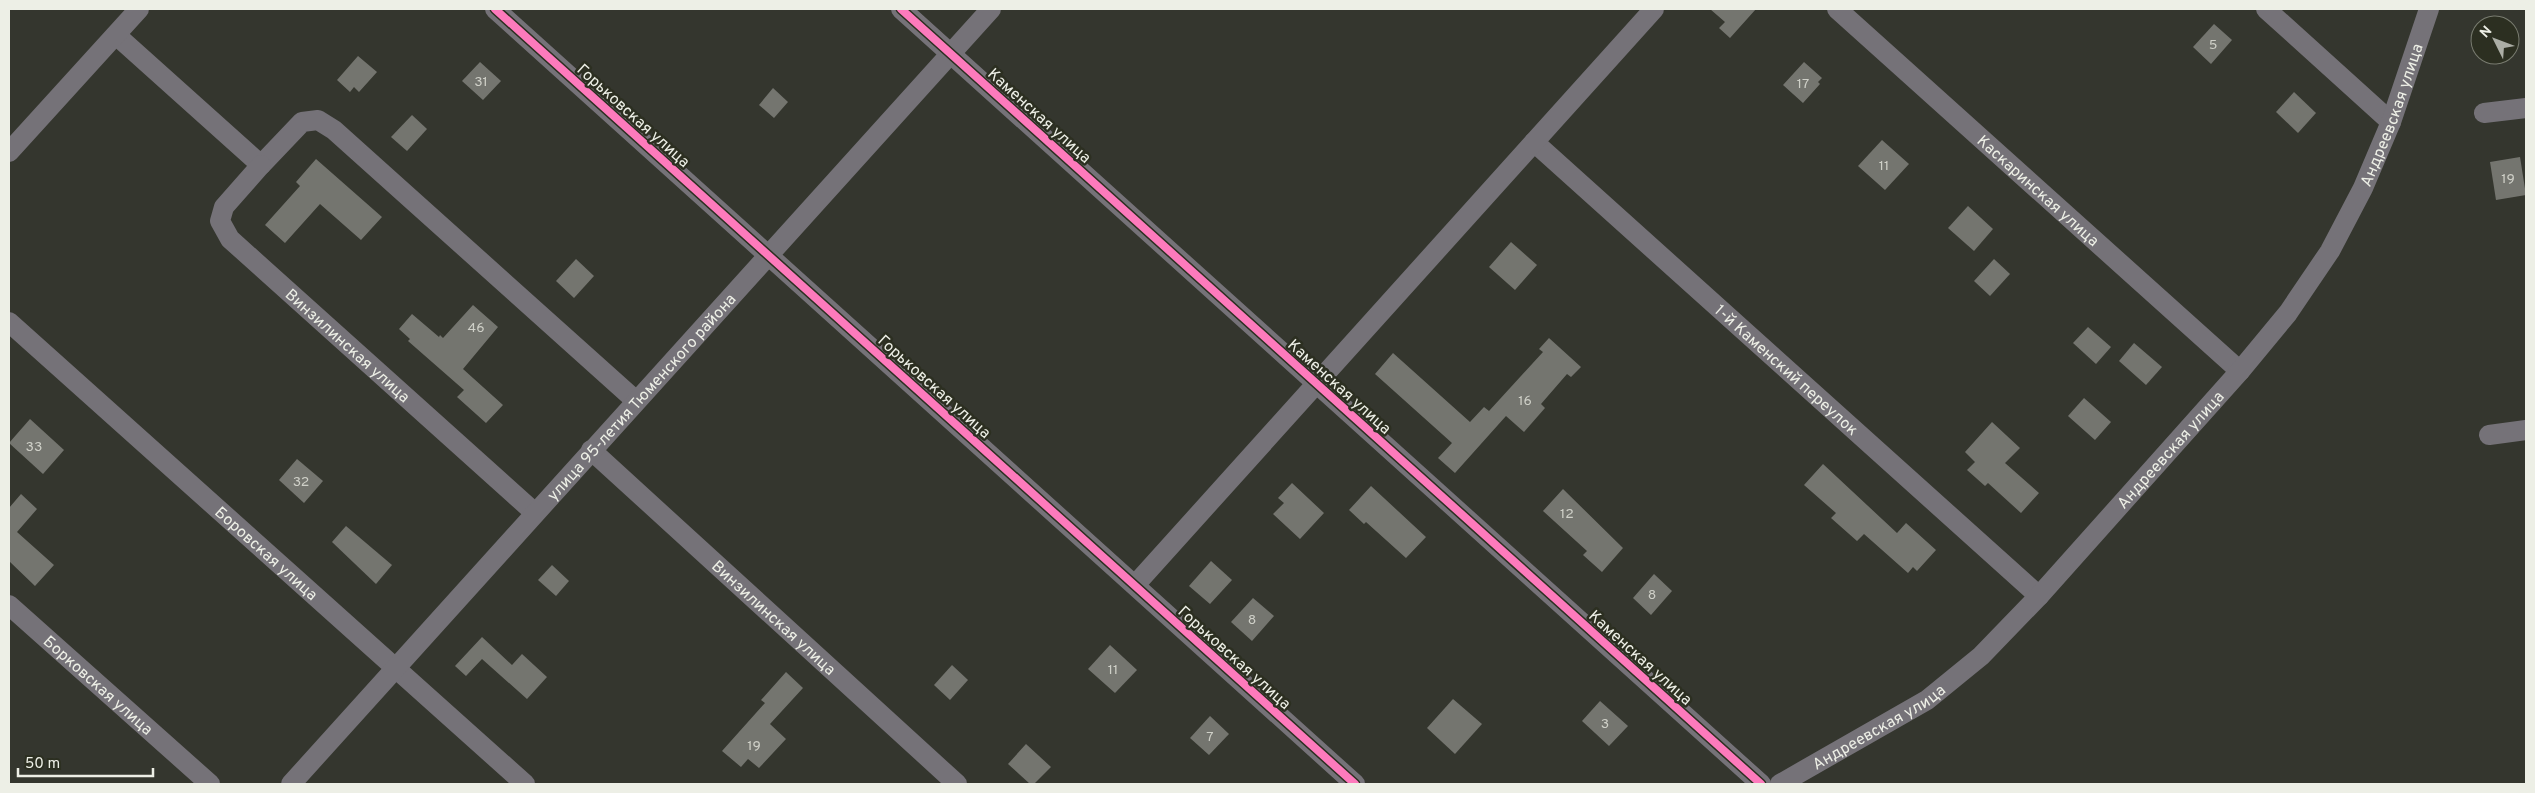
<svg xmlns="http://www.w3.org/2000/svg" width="2535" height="793" font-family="Overpass,sans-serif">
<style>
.building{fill:#74756f}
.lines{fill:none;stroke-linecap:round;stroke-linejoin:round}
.minor{stroke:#757278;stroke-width:20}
.cycleway-casing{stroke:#2c2f21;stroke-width:11}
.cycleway{stroke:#fd7abc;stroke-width:8}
.labels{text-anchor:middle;stroke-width:5;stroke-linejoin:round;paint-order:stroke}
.number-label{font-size:14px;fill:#cfd0c8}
.street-label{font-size:16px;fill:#edefe6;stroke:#2c2f21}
</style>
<rect width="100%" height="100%" fill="#34362e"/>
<g class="building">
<polygon points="1710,9 1756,9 1730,38 1719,28 1725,22"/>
<polygon points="2214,24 2232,40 2211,64 2193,47"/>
<polygon points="358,56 377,72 359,92 354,87 350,92 337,80"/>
<polygon points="480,62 501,81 483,100 462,81"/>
<polygon points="1804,62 1822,78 1818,82 1820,84 1803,103 1783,85"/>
<polygon points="773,88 788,102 774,118 759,105"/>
<polygon points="2294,92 2316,113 2298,133 2276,112"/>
<polygon points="412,115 427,129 407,151 391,137"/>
<polygon points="1882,140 1909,164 1885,190 1858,166"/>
<polygon points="2520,157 2526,195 2496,200 2490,162"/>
<polygon points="316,159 382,217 361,240 320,204 285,243 265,225 300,186 296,182"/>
<polygon points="1968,206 1993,229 1974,251 1948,228"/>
<polygon points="1511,242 1537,265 1515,290 1489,267"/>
<polygon points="576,259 594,276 574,298 556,281"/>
<polygon points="1994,259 2010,274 1990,296 1974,281"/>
<polygon points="473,305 498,327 463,369 503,405 486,423 457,397 464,390 408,341 410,339 399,329 412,314 439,337 440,335 443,338"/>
<polygon points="2088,327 2111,347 2096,364 2073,343"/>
<polygon points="1549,338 1581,367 1571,377 1567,374 1541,404 1545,408 1524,432 1506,416 1455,473 1438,458 1452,443 1375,374 1393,353 1470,422 1484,407 1489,411 1543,352 1539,349"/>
<polygon points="2134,343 2162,367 2146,385 2119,361"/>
<polygon points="2084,398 2111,422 2095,440 2068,416"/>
<polygon points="30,419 64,450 43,474 9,443"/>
<polygon points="1992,422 2020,448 2005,463 2039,493 2021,513 1988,483 1985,486 1967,470 1975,462 1965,452"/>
<polygon points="297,459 323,481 304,503 279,480"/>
<polygon points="1823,464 1897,533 1906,523 1936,550 1917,571 1913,567 1908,573 1864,534 1857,541 1831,518 1836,513 1804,485"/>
<polygon points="1292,483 1324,513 1300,539 1273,514 1284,503 1278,498"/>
<polygon points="1371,486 1426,537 1406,558 1366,522 1364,524 1349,510"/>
<polygon points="1563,489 1623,548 1602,572 1583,555 1587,551 1543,511"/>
<polygon points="21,494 37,509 17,532 54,565 35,586 9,561 9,508"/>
<polygon points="346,526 392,565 376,584 332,542"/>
<polygon points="1211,561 1232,580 1210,604 1189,586"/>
<polygon points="552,565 569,581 556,596 538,580"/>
<polygon points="1654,574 1672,591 1651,615 1633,598"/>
<polygon points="1253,598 1274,616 1252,641 1231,622"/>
<polygon points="482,637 512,665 522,654 547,677 527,699 482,659 466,676 455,666"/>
<polygon points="1110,645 1137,670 1115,693 1088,669"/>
<polygon points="952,665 968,680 950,700 934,685"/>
<polygon points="786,672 803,688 770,724 786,739 759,768 748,759 741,767 722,751 765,703 761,700"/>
<polygon points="1453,699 1482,724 1455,754 1427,728"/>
<polygon points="1600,701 1628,726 1609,746 1582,721"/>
<polygon points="1210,716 1229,734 1209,755 1190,738"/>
<polygon points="1026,744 1051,767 1034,784 1030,784 1008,764"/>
</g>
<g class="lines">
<g class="minor">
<polyline points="495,9 1355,784"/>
<polyline points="901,9 1761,784"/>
<path id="s1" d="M1837 9 2240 371"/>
<polyline points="2266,9 2391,122"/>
<polyline points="116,35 261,165 302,122 318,120 334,130 635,400"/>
<polyline points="2484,113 2526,108"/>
<path id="s2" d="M1534 142 2039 596"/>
<polyline points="9,152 139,9"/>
<path id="s3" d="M261 165 224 207 220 221 230 239 535 513"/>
<path id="s4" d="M9 322 525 784"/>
<polyline points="2489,435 2526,430"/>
<path id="s5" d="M591 450 957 784"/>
<polyline points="1135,585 1654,9"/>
<path id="s6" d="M9 605 210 784"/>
<path id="s7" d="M291 784 991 9"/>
<path id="s8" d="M1780 784 1927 700 1981 656 2039 596 2240 371 2288 313 2330 251 2363 188 2391 122 2429 9"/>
</g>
<defs>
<g id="cycleway">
<polyline points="495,9 1355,784"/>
<polyline points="901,9 1761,784"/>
</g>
</defs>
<use href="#cycleway" class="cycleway-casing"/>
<use href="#cycleway" class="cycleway"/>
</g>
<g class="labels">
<g class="number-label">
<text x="2213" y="49">5</text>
<text x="481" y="86">31</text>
<text x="1803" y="88">17</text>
<text x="1884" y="170">11</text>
<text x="2508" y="183">19</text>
<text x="476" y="332">46</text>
<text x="1525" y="405">16</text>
<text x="34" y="451">33</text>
<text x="301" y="486">32</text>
<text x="1567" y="518">12</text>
<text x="1652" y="599">8</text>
<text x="1252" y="624">8</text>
<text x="1113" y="674">11</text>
<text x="1605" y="728">3</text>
<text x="1210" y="741">7</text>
<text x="754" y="750">19</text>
</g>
<g class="street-label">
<text transform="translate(634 115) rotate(42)" y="6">Горьковская улица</text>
<text transform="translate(1040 115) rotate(42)" y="6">Каменская улица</text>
<text dy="6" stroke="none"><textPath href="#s8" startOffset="924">Андреевская улица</textPath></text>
<text dy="6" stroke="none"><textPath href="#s1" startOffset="271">Каскаринская улица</textPath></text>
<text dy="6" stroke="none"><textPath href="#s3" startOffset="250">Винзилинская улица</textPath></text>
<text dy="6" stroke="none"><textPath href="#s2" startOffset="340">1-й Каменский переулок</textPath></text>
<text transform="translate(935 386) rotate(42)" y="6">Горьковская улица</text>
<text transform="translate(1340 386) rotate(42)" y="6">Каменская улица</text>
<text dy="6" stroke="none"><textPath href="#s7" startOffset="522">улица 95-летия Тюменского района</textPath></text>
<text dy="6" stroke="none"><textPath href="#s8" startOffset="519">Андреевская улица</textPath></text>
<text dy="6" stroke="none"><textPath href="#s4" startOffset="346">Боровская улица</textPath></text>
<text dy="6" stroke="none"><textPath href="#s5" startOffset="248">Винзилинская улица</textPath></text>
<text transform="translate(1235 657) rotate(42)" y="6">Горьковская улица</text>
<text transform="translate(1641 657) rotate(42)" y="6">Каменская улица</text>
<text dy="6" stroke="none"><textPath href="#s6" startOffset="120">Борковская улица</textPath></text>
<text dy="6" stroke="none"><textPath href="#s8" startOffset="114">Андреевская улица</textPath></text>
</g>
</g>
<rect width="2535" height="793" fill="none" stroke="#edefe6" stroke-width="20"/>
<g transform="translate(2495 40) rotate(312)"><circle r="24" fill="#2c2f21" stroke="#797c70"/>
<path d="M0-4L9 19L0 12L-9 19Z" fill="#acaea6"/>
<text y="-8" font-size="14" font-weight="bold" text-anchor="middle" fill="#edefe6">N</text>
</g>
<path d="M18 768v8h135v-8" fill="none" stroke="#edefe6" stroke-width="2.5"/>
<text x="25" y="768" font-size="15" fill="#edefe6" stroke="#2c2f21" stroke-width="4" paint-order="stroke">50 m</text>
</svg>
